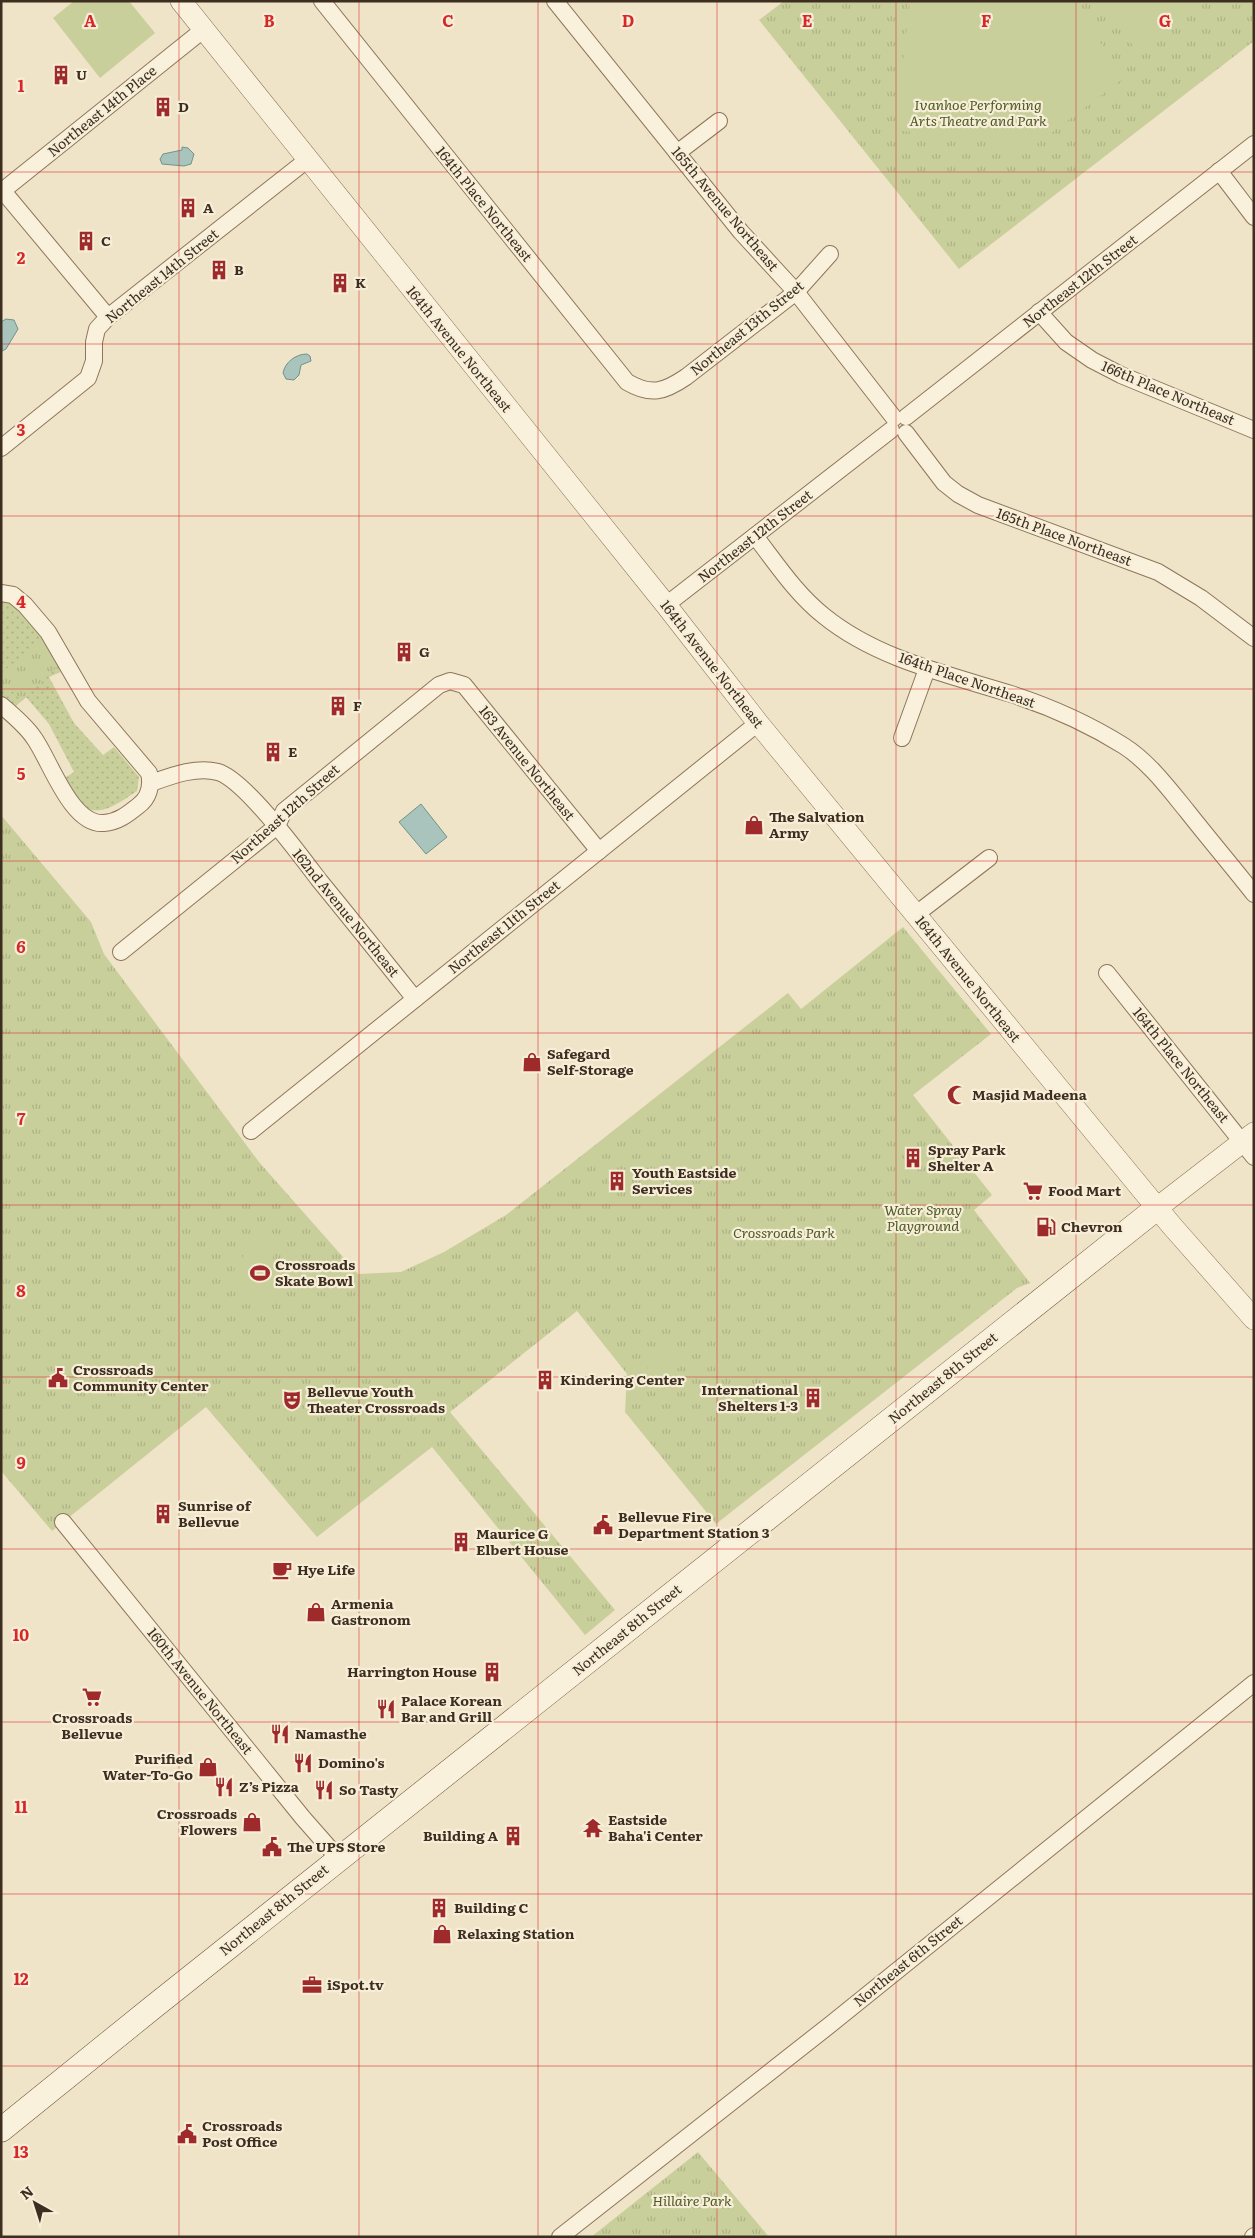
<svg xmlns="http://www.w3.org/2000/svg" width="1255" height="2238" font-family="Literata,serif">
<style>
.grass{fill:url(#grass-dots)}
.park{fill:url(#park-tufts)}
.pitch{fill:#c9cf9b}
.water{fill:#a9c4bc;stroke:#6f938a}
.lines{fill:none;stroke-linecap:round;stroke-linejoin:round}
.minor-casing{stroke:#8d765c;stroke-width:18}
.tertiary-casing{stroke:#8d765c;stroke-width:22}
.secondary-casing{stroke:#6f573f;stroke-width:25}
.minor{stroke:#faf1dc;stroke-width:16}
.tertiary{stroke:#faf1dc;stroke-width:21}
.secondary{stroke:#faf1dc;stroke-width:24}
.grid{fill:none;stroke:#d62828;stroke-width:1;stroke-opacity:0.55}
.labels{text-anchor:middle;stroke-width:4.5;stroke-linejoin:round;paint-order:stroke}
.poi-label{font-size:14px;font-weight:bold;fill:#3d2e20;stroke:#f7eed8;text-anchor:start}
.park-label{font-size:14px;font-style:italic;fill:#4d5a26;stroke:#f7eed8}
.street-label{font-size:14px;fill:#3d2e20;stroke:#f7eed8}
.grid-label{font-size:16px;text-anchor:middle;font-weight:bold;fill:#d62828;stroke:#f7eed8;stroke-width:4.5;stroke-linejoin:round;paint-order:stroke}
</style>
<defs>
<pattern id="grass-dots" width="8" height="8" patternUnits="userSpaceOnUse" patternTransform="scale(1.25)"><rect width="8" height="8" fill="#c9cf9b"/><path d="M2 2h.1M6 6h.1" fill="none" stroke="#aeb285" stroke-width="1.8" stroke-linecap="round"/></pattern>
<pattern id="park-tufts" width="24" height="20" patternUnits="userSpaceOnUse" patternTransform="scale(1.25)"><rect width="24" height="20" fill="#c9cf9b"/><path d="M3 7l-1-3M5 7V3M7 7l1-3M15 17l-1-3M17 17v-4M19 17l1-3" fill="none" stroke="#aeb285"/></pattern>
</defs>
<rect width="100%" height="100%" fill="#f0e4c8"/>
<path class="grass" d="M1 599C22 600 55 653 61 672L49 677 74 723 103 755 114 747 139 777 137 791C121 801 100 820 81 805 74 799 69 786 63 779L74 772 49 724 26 697 15 707 1 697Z"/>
<g class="park">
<polygon points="784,1 1254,1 1254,41 959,269 759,20"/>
<polygon points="44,639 59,665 22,701 13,692 1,688 1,673"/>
<polygon points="1,815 91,922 104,954 259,1162 358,1274 401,1272 444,1252 506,1215 788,993 801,1009 903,927 991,1034 913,1095 992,1195 974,1210 1030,1283 1017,1288 716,1524 625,1412 627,1374 577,1311 450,1412 615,1610 585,1635 432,1447 317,1537 206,1407 52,1531 1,1471"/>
<polygon points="698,2152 769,2237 591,2237"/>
</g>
<g class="pitch">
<polygon points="74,1 129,1 155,33 100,78 53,18"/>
<polygon points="910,1 1070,1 1122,72 1120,81 1014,161 1003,142 895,130"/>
<polygon points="1098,1 1194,1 1135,48"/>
<path d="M259 1238 269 1239C275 1245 273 1250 273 1259L278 1264 280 1263C284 1266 286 1273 285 1278L277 1286 273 1298H270L265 1307 245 1299 238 1283 239 1278 234 1272 236 1262 243 1257 245 1248Z"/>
<polygon points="658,1341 684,1352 672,1382 646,1372"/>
</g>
<g class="water">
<polygon points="182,147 188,148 194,154 191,164 184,166 162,164 160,159 163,154 182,150"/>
<polygon points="6,319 14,320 18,329 6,349 2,351 1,322"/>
<path d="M307 354 310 356 311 361 301 365 299 375 294 380 286 379 283 373C285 362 296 354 307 354Z"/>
<polygon points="421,804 447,837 426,854 399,822"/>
</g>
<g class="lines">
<defs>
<g id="minor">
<path d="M322 1 627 382C651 396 664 392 686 377L796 292 830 254"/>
<polyline points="555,1 741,232 796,292 894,418"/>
<polyline points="677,153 719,121"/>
<polyline points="1219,171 1254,217"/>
<polyline points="3,191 108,317"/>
<polyline points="1,192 203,30"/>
<polyline points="1039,312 1066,342 1092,360 1121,375 1254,430"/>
<polyline points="906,417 1254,144"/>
<polyline points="906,433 944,483 958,494 978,505 1158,572 1201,598 1254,638"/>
<polyline points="1,448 88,378 94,361 94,342 97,329 108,317 307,160"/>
<path d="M755 536C776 563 796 594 824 616 877 659 947 674 1011 694 1051 707 1089 724 1124 746 1149 762 1169 789 1187 811 1209 839 1232 866 1254 894"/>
<path d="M1 593 13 595 25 605 48 632 88 701 149 773C152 786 149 798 138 806 128 814 118 822 104 823 71 826 50 760 34 738 26 726 13 715 1 705"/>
<polyline points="666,605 891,430"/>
<polyline points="902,738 927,669"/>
<path d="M151 783C171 776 196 766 218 772 245 780 300 855 319 880 351 919 383 959 415 999"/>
<polyline points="915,915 989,858"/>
<polyline points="121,952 277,826 284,811 439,685 450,681 464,685 599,851"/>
<polyline points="1107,973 1254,1157"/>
<polyline points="251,1131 758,723"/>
<polyline points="63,1522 303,1818 339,1859"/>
<polyline points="560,2237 831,2024 1254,1683"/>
<polyline points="1253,2237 1254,2236"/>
</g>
<g id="tertiary">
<polyline points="181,1 666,605 758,723 1172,1226 1254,1319"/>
<polyline points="1157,1208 1254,1133"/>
</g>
<polyline id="secondary" points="1,2130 152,2008 1157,1208"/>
</defs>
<use href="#minor" class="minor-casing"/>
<use href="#tertiary" class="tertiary-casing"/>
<use href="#secondary" class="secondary-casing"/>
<use href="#minor" class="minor"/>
<use href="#tertiary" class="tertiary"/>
<use href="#secondary" class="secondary"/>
</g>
<path class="grid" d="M179 1V2237M359 1V2237M538 1V2237M717 1V2237M896 1V2237M1076 1V2237M1 172H1254M1 344H1254M1 516H1254M1 689H1254M1 861H1254M1 1033H1254M1 1205H1254M1 1377H1254M1 1549H1254M1 1722H1254M1 1894H1254M1 2066H1254"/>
<defs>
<symbol id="building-bare" viewBox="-9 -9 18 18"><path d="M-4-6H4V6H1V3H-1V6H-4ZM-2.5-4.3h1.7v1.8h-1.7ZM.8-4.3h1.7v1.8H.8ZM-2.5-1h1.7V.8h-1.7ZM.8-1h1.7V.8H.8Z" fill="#9e2a2b" stroke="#f7eed8" stroke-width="2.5" paint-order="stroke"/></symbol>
<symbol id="shop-bare" viewBox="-9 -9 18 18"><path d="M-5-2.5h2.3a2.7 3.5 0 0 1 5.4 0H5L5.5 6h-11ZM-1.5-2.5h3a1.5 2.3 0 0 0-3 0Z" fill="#9e2a2b" stroke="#f7eed8" stroke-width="2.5" paint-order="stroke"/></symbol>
<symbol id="mosque-bare" viewBox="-9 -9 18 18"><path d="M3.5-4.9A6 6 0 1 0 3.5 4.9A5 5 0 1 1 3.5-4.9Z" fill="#9e2a2b" stroke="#f7eed8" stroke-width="2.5" paint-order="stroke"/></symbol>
<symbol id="supermarket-bare" viewBox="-9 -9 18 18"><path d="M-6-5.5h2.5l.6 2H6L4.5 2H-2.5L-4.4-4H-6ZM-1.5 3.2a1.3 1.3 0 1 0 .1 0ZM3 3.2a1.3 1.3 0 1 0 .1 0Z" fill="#9e2a2b" stroke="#f7eed8" stroke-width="2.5" paint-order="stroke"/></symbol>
<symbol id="fuel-bare" viewBox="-9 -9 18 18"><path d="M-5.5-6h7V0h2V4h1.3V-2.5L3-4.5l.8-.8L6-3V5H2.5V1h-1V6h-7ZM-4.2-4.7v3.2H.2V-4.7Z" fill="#9e2a2b" stroke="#f7eed8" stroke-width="2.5" paint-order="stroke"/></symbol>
<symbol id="stadium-bare" viewBox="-9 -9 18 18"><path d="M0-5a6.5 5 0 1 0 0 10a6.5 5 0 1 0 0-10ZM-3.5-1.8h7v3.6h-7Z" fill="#9e2a2b" stroke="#f7eed8" stroke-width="2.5" paint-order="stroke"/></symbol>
<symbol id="civic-bare" viewBox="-9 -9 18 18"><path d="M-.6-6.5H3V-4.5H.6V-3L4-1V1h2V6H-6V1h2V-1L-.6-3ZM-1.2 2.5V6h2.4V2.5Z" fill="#9e2a2b" stroke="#f7eed8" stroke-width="2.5" paint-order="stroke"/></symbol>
<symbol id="theatre-bare" viewBox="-9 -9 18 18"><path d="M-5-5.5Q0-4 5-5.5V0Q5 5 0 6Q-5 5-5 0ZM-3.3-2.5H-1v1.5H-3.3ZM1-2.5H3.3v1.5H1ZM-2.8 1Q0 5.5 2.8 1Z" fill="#9e2a2b" stroke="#f7eed8" stroke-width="2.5" paint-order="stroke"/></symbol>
<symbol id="cafe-bare" viewBox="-9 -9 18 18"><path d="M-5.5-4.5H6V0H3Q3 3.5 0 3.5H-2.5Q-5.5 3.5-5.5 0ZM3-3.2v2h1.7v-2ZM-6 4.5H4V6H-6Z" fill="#9e2a2b" stroke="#f7eed8" stroke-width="2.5" paint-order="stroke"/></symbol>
<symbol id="restaurant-bare" viewBox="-9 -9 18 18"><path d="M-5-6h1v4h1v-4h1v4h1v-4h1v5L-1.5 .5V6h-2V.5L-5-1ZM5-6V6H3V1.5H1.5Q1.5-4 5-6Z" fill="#9e2a2b" stroke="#f7eed8" stroke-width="2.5" paint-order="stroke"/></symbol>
<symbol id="temple-bare" viewBox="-9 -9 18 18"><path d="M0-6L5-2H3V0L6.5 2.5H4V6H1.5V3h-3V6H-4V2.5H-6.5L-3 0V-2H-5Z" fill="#9e2a2b" stroke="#f7eed8" stroke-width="2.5" paint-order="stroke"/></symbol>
<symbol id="office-bare" viewBox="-9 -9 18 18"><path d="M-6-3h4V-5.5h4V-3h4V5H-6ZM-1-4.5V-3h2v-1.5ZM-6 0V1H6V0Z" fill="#9e2a2b" stroke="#f7eed8" stroke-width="2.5" paint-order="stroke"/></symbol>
</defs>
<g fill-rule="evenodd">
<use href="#building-bare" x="47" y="61" width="28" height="28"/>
<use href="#building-bare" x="149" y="93" width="28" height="28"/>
<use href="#building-bare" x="174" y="194" width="28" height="28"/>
<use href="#building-bare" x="72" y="227" width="28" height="28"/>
<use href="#building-bare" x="205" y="256" width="28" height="28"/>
<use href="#building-bare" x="326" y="269" width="28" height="28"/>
<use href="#building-bare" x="390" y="638" width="28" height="28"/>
<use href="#building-bare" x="324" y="692" width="28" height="28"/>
<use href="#building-bare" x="259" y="738" width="28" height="28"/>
<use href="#shop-bare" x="740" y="811" width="28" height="28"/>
<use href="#shop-bare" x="518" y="1048" width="28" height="28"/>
<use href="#mosque-bare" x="943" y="1081" width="28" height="28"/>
<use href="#building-bare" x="899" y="1144" width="28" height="28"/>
<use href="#building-bare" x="603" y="1167" width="28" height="28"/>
<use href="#supermarket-bare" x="1019" y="1177" width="28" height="28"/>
<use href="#fuel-bare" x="1032" y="1213" width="28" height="28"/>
<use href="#stadium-bare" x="246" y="1259" width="28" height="28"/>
<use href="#civic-bare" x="44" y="1364" width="28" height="28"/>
<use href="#building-bare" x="531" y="1366" width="28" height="28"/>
<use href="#building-bare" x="799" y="1384" width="28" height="28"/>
<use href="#theatre-bare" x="278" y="1386" width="28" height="28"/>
<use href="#building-bare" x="149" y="1500" width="28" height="28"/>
<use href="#civic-bare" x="589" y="1511" width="28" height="28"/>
<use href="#building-bare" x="447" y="1528" width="28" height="28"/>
<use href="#cafe-bare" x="268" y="1556" width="28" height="28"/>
<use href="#shop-bare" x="302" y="1598" width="28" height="28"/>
<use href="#building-bare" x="478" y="1658" width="28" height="28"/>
<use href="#supermarket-bare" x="78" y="1683" width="28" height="28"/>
<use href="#restaurant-bare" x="372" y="1695" width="28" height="28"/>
<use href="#restaurant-bare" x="266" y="1720" width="28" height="28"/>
<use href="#restaurant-bare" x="289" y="1749" width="28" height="28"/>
<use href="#shop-bare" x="194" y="1753" width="28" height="28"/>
<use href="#restaurant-bare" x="210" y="1773" width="28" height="28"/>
<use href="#restaurant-bare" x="310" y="1776" width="28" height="28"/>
<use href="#shop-bare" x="238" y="1808" width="28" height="28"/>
<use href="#temple-bare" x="579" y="1814" width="28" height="28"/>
<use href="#building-bare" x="499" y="1822" width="28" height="28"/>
<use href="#civic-bare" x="258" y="1833" width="28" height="28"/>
<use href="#building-bare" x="425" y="1894" width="28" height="28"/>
<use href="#shop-bare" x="428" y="1920" width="28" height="28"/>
<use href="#office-bare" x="298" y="1971" width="28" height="28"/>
<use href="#civic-bare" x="173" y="2120" width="28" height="28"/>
</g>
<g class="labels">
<g class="poi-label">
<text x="76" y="80">U</text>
<text x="178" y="112">D</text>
<text x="203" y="213">A</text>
<text x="101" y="246">C</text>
<text x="234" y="275">B</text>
<text x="355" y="288">K</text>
<text x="419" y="657">G</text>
<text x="353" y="711">F</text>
<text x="288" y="757">E</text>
<text x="769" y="822">The Salvation<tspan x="769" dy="16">Army</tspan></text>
<text x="547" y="1059">Safegard<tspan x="547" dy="16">Self-Storage</tspan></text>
<text x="972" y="1100">Masjid Madeena</text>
<text x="928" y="1155">Spray Park<tspan x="928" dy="16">Shelter A</tspan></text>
<text x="632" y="1178">Youth Eastside<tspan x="632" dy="16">Services</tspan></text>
<text x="1048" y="1196">Food Mart</text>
<text x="1061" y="1232">Chevron</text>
<text x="275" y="1270">Crossroads<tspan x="275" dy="16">Skate Bowl</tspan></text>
<text x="73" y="1375">Crossroads<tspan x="73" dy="16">Community Center</tspan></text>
<text x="560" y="1385">Kindering Center</text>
<text x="798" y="1395" text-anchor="end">International<tspan x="798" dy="16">Shelters 1-3</tspan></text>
<text x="307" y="1397">Bellevue Youth<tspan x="307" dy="16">Theater Crossroads</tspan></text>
<text x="178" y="1511">Sunrise of<tspan x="178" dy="16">Bellevue</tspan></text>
<text x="618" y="1522">Bellevue Fire<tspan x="618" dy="16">Department Station 3</tspan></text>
<text x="476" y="1539">Maurice G<tspan x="476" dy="16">Elbert House</tspan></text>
<text x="297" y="1575">Hye Life</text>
<text x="331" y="1609">Armenia<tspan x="331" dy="16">Gastronom</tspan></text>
<text x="477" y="1677" text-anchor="end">Harrington House</text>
<text x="401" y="1706">Palace Korean<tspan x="401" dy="16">Bar and Grill</tspan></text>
<text x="92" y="1723" text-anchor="middle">Crossroads<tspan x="92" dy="16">Bellevue</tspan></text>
<text x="295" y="1739">Namasthe</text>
<text x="193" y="1764" text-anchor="end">Purified<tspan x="193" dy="16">Water-To-Go</tspan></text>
<text x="318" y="1768">Domino's</text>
<text x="239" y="1792">Z’s Pizza</text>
<text x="339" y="1795">So Tasty</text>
<text x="237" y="1819" text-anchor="end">Crossroads<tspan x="237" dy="16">Flowers</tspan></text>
<text x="608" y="1825">Eastside<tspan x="608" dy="16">Baha'i Center</tspan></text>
<text x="498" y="1841" text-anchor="end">Building A</text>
<text x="287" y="1852">The UPS Store</text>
<text x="454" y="1913">Building C</text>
<text x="457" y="1939">Relaxing Station</text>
<text x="327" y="1990">iSpot.tv</text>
<text x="202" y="2131">Crossroads<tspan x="202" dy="16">Post Office</tspan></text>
</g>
<g class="park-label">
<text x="978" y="110">Ivanhoe Performing<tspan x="978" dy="16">Arts Theatre and Park</tspan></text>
<text x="923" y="1215">Water Spray<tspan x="923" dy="16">Playground</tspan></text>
<text x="784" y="1238">Crossroads Park</text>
<text x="692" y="2206">Hillaire Park</text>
</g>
<g class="street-label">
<text transform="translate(102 111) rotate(-39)" y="5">Northeast 14th Place</text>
<text transform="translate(484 204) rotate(51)" y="5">164th Place Northeast</text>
<text transform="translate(725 209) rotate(50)" y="5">165th Avenue Northeast</text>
<text transform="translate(162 276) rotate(-39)" y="5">Northeast 14th Street</text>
<text transform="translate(1080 281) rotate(-38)" y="5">Northeast 12th Street</text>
<text transform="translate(747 328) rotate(-39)" y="5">Northeast 13th Street</text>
<text transform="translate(459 349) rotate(51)" y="5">164th Avenue Northeast</text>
<text transform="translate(1168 393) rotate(23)" y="5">166th Place Northeast</text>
<text transform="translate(755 536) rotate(-38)" y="5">Northeast 12th Street</text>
<text transform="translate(1064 537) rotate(20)" y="5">165th Place Northeast</text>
<text transform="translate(712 664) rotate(52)" y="5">164th Avenue Northeast</text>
<text transform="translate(967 680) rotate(19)" y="5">164th Place Northeast</text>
<text transform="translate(527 763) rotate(51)" y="5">163 Avenue Northeast</text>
<text transform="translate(285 814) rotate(-42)" y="5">Northeast 12th Street</text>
<text transform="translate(346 913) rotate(51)" y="5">162nd Avenue Northeast</text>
<text transform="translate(504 927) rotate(-39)" y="5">Northeast 11th Street</text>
<text transform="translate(968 979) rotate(51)" y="5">164th Avenue Northeast</text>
<text transform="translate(1181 1065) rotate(51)" y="5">164th Place Northeast</text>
<text transform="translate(943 1378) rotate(-39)" y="5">Northeast 8th Street</text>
<text transform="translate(627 1630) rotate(-39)" y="5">Northeast 8th Street</text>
<text transform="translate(200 1691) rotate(51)" y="5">160th Avenue Northeast</text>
<text transform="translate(274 1910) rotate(-39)" y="5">Northeast 8th Street</text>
<text transform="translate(908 1961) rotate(-39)" y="5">Northeast 6th Street</text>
</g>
</g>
<g class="grid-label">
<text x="90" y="27">A</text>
<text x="269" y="27">B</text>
<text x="448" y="27">C</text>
<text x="628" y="27">D</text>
<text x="807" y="27">E</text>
<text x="986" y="27">F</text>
<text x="1165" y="27">G</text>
<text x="21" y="92">1</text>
<text x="21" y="264">2</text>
<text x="21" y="436">3</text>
<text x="21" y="608">4</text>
<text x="21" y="780">5</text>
<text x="21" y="953">6</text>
<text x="21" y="1125">7</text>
<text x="21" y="1297">8</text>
<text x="21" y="1469">9</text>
<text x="21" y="1641">10</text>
<text x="21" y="1813">11</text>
<text x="21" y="1985">12</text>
<text x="21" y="2158">13</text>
</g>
<rect width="1255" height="2238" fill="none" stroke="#3d2e20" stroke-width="5"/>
<g transform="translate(35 2203) rotate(321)" stroke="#f7eed8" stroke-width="4" paint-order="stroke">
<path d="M0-4L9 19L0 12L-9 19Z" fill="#3d2e20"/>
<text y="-8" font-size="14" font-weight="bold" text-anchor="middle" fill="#3d2e20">N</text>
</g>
</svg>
